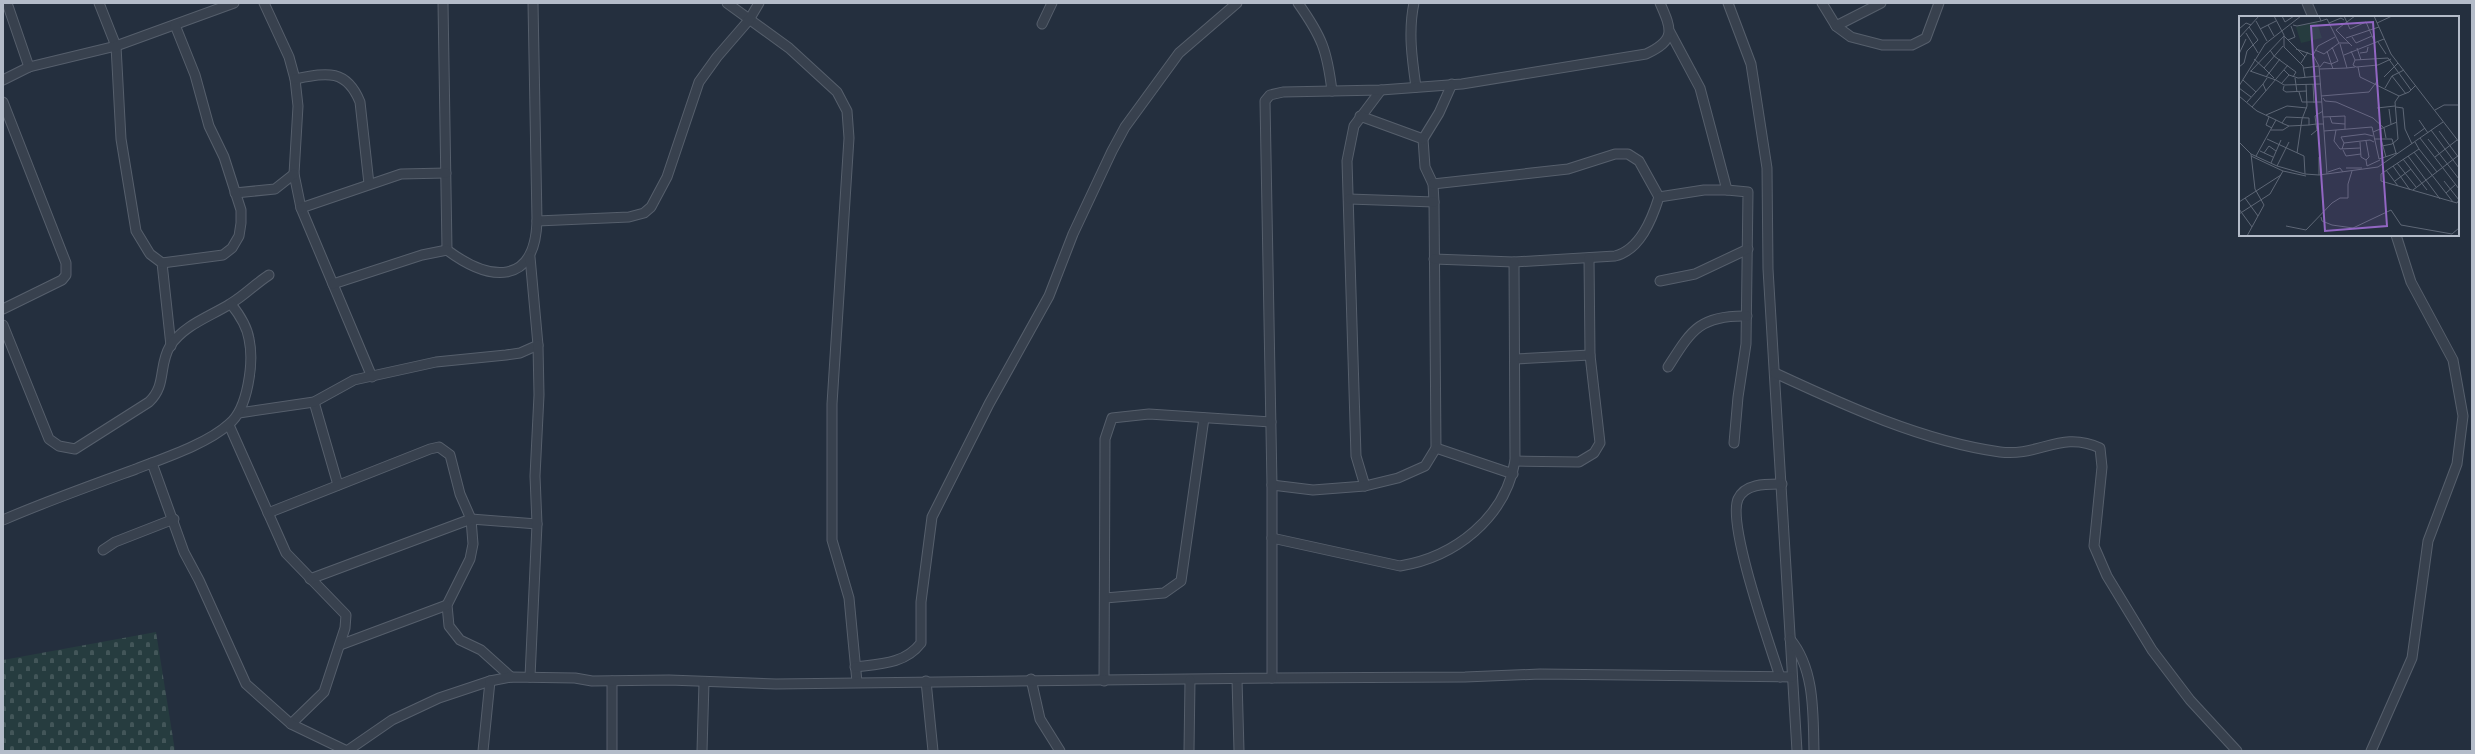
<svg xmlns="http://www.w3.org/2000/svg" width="2475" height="754" font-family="Karla,sans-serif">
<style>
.cemetery{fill:url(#cemetery-stones)}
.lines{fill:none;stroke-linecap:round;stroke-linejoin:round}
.minor-casing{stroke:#565f6c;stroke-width:11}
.minor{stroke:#38414e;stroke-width:9}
.inset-road{fill:none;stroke:#5e6776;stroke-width:1}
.view{fill:#9266c3;fill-opacity:0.15;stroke:#9266c3;stroke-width:2}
.inset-edge{fill:none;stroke:#b4bcc9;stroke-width:2}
</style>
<defs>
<pattern id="cemetery-stones" width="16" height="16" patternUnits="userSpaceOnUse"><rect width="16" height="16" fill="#263c3f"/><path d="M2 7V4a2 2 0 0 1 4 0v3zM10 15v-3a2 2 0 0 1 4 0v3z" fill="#435659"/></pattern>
</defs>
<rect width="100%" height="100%" fill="#242f3e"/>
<polygon class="cemetery" points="156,632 175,751 3,751 3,660"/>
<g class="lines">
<defs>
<g id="minor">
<polyline points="7,3 29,67"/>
<polyline points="99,3 116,46 121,139 136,231 150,254 162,263 171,346"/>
<polyline points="264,3 289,57 295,79 298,106 294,174 301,208 372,377"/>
<polyline points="443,3 447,250"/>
<polyline points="727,3 789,48 837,92 847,111 849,138 832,404 832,540 849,598 857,682"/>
<path d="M1298 3C1322 37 1327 50 1332 91"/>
<path d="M1414 3C1408 31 1412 59 1416 87"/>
<polyline points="1728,3 1751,64 1767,168 1768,269 1797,751"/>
<polyline points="1822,3 1836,26 1851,37 1882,45 1912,45 1926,38 1939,3"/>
<polyline points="2307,3 2313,17"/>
<polyline points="1042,24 1052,3"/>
<polyline points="1836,26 1881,3"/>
<path d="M295 79C326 73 346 68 360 102L369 184"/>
<polyline points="3,80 29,67 116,46 234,3"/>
<polyline points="1381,90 1354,126 1347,161 1356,456 1365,486 1398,478 1425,466 1436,448 1434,202 1433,184 1425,167 1423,139 1439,113 1452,84"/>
<polyline points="3,102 66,263 66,275 62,280 3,309"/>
<polyline points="1360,116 1423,139"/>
<polyline points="1433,184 1568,169 1615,154 1628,154 1639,161 1659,197"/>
<polyline points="1727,190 1748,192 1746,344 1738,397 1734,443"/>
<polyline points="235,193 275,189 294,174"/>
<polyline points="1349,199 1434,202"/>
<polyline points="301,208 401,174 446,173"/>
<polyline points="537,221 629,217 644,213 651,207 667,177 699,82 717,57 749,20 759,3"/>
<path d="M1434 259 1514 262 1615 256C1640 250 1652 219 1659 197L1704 190H1727L1700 88 1670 32"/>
<polyline points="162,263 223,255 232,248 239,236 241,223 241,210 224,157 209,126 195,75 175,25"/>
<polyline points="1660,281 1695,274 1748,249"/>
<path d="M333 284 422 255 447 250C490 282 535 286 537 221L533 3"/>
<path d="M3 325 49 439 59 446 75 449 149 402C167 385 158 366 170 346 184 325 209 317 230 304 244 296 255 284 269 275"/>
<polyline points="1515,359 1590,355"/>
<path d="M1668 367C1691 331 1699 315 1747 316"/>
<path d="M1775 373C1846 406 1922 441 2000 452 2039 457 2061 430 2100 448L2102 467 2094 546 2107 576 2152 650 2190 700 2237 751"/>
<polyline points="314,402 338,485"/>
<polyline points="239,413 314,402 354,380 436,362 506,355 520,353 538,345 530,257"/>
<polyline points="229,425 286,553 346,615 345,628 324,692 291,724"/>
<polyline points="1436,448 1513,474"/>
<polyline points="1515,461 1579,462 1594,453 1600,443 1590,355 1589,258"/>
<polyline points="152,463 184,552 199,580 246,684 291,724 347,751"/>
<polyline points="1272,485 1313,490 1365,486"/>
<polyline points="268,513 430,449 439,447 450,455 460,494 471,519 473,544 470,559 447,605 449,626 460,640 481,650 511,677"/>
<path d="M3 520C47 501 92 485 136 469 164 458 207 444 229 424 248 409 254 362 249 339 247 326 239 314 231 304"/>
<path d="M1272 538 1400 566C1455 557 1505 518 1515 461L1514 262"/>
<polyline points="103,550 115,542 174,519"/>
<polyline points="310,579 471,519 537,524"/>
<polyline points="1105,598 1164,593 1181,581 1204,418"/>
<path d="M1790 639C1815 669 1813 714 1814 751"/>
<polyline points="340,645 447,605"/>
<path d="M855 667C880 664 905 664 921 643V602L932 517 989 404 1049 296 1073 234 1112 151 1125 127 1179 53 1237 3"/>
<polyline points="530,677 537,524 535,476 539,395 538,345"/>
<path d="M1780 677C1770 645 1727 525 1738 499 1745 483 1767 484 1782 484"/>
<polyline points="1272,678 1465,677 1540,674 1792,677"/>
<polyline points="1031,679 1040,719 1060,751"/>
<polyline points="1237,679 1239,751"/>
<polyline points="612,681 612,751"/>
<polyline points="926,681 933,751"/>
<polyline points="1104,681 1105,439 1112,418 1149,414 1271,422"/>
<path d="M347 751 392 720 439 698 490 681 511 677 575 678 592 681 669 680 776 684 1272 678V485L1265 101 1270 95 1283 92 1381 90 1462 84 1646 54C1676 40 1672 30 1660 3"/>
<polyline points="483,751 490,681"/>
<polyline points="702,751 704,682"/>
<polyline points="1189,751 1190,680"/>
<polyline points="2371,751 2412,658 2428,541 2457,464 2463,416 2453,360 2411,282 2396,235"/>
</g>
</defs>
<use href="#minor" class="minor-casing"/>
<use href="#minor" class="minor"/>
</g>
<g transform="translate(2239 16)">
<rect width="220" height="220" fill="#242f3e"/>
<path d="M78 6 83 22 62 27 57 11Z" fill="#263c3f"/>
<path class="inset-road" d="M35 0 45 19V31L64 50 66 61M43 0 46 6 55 0M105 0 111 13 127 6 136 27M135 0 152 38 220 126M17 5 28 25M82 5 88 3 100 27H110M90 7 102 2 105 4M138 7 153 0M29 9 35 20M54 9 58 10 82 5 80 0M0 13 7 7 12 9M21 13 37 5M7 17 19 37M45 20 66 41M113 21 117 27 133 20M0 22 20 0M107 22 140 11M49 24 56 21 52 10M139 26 147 38M101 28 108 52 116 51M113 30 97 14 116 0M118 32 122 44M57 33 74 39 80 50 85 115 133 111 140 143 158 137M31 34 35 40 57 56 54 61M76 34 85 38 100 27M88 35 94 53M112 35 116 44 114 49 117 51 139 49 152 43M121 37 128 36 129 31M0 38 7 23M74 39 79 30 96 21M105 39 145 23M15 43 25 52 44 30M116 44 149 42 172 74M62 47 69 36M0 51 5 47 8 35 19 24 10 11M81 51 85 46 92 48 99 45 93 31M119 51 121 61 160 80 170 76 177 69M25 52 35 62M65 52 80 50M81 53 108 52M165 54 153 60 167 78M11 55 37 64 45 69 82 68M12 55 45 20M50 59 59 62 81 60M27 61 41 43M145 61 159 47M56 62 58 76M4 64 17 76M42 68 50 59 45 54M74 68 75 87M0 70 26 28 62 0M45 70 44 74 47 76 68 75M0 72 12 81M146 72 153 60M27 75 24 68 28 62M60 76 63 86H83M0 80 13 91 49 49M82 80 130 76 139 64M84 82 86 85 97 86 134 102 145 112 147 122M8 86 24 68M13 91 18 95 37 104 45 108 50 110 70 109V102L47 101 43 107M157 91 164 92 166 113 173 128M138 92 156 90M150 93 152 108M196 94 205 89H220M84 95 76 100 77 108H85M27 99 48 90 68 92M30 101 27 109 33 112M84 101 106 100V113M91 101 93 107 106 108M180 104 189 117M70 109 77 108 78 114 72 119M32 114H44L50 110M97 114 95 125 101 133 121 132M192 114 220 152M85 115 88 158M200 115 220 142M134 116 158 106M175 120 186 112M181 122 220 173M28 123 65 140 66 158M135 123H142L147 141M142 123H153L157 137M189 123 220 163M127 125 130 141 127 144M0 126 12 138 38 150 66 158 80 159 139 151 204 106M121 126 122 141 127 144 128 150 141 144M105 127 131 124 135 126M143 130 153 128 159 123 156 86 160 80M103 133 105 127 102 121 126 118 134 120M180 133 198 156M104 134 107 140 122 138M21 135 34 141M175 136 214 186M25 137 30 130 37 135M58 137 63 103 68 90 67 68M12 140 44 155 67 160M17 140 37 104M169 140 201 183M80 141V159M196 141 218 124M164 143 188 174M32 147 42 124M158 147 177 171M38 150 50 126M154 150 171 174M107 152H123M147 154 159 170M89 156 101 152 104 156M142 158V165L218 187 220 184 205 165M142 158 180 133 176 126M156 165 172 153M174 174 220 139M207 177 217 168M6 182 19 200M0 186 42 159M0 193 13 211M0 198 31 178 44 155M82 201 83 205 93 209 114 212 152 194 162 209 213 218 220 212M47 210 67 214 93 187 101 182H109V168L113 155M8 220 25 189 16 173 12 138"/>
<path class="view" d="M134 6 148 210 86 215 72 10Z"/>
<rect width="220" height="220" class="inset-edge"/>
</g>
<rect width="2475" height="754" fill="none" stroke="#b4bcc9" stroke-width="8"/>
</svg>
